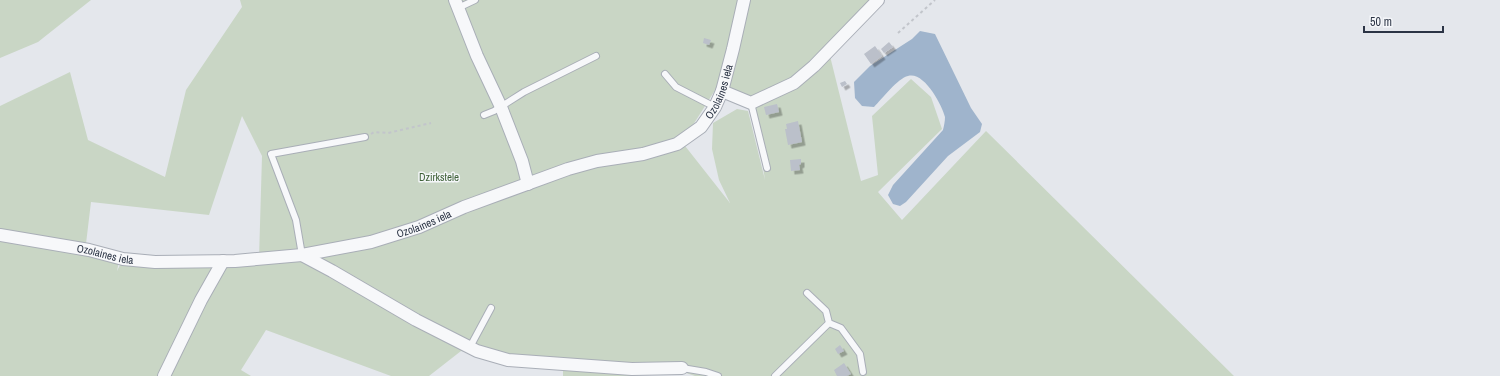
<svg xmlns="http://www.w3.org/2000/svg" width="1500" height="376" font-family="'Archivo Narrow',sans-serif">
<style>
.green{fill:#c9d6c5;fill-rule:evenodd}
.water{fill:#9fb4cc}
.building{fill:#bbc0ca;filter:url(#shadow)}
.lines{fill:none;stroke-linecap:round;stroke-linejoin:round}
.lane-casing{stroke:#a9aeb7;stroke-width:8}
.street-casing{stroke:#a9aeb7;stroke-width:14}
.path{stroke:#c2c5cb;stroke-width:2;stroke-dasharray:3 3;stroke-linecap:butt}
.lane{stroke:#f7f8fa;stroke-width:6}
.street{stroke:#f7f8fa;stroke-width:12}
.labels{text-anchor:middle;stroke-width:3;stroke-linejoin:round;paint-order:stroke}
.street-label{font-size:11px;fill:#2b3445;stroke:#f4f6f9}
.park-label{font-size:11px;fill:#3f6138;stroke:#f4f6f9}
</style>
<defs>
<filter id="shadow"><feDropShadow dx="3.5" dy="3.5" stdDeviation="0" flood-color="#0004"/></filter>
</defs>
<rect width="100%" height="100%" fill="#e4e7ec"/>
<path class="green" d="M0,0H91L38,42L0,58Z
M240,0H875L830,56L861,181L878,175L872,116L911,79L931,97L942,129L878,192L902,220L986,131L1234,376H695L683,372L632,373L631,376H563V370L461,351L429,376H391L266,330L241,370L251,376H0V106L70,72L88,140L165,177L186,90L242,7ZM717,87L753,102L765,180L748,111L737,109L713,123L712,149L719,180L730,203L678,137L693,125ZM242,116L262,156L259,259H123L117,271L119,261L85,252L91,202L209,215Z"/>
<path class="water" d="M920,31L935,34L971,108L982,124L980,132L948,156L906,202L900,206L893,204L888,195L893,185L943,130C944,126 945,121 945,117C942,105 924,71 908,76C898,78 882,99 874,107L862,106L855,98L854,82L870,66L912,39Z"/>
<path class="building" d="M704,38L711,40L709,45L703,43Z
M889,42L893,47L884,53L881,49Z
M875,46L882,56L871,64L864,54Z
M845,81L847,84L842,87L840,83Z
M777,104L779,112L766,115L764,107Z
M798,121L802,142L788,145L785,129H787L786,124Z
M801,159V164L799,165L800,170L791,171L790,160Z
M840,345L844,351L838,354L835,349Z
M844,363L851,374L847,376H837L834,370Z"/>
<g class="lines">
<defs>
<path id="lane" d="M458,8L475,0
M665,74L676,87L715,107
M751,103L767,168
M484,115L494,111L524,92L596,56
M302,255L296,220L271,154L365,137
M829,323L841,328L860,354L863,372
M470,347L491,308
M682,368L706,372L718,376
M775,376L829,323L826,311L807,293"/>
<g id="street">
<path d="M455,0L477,56L501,107L522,161L528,184"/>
<path d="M722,91L751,103L794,83L814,66L878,0"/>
<path id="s1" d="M0,235L89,250L123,259L155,262L235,261L302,255L371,242L419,227L464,207L568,169L597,161L643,154L677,144L701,127L715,107L722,91L733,49L744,0"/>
<path d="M302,255L332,271L416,320L477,351L508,360L632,369L682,368"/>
<path d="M164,376L201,300L223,261"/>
</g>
</defs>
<use href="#lane" class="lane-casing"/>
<use href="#street" class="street-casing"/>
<path class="path" d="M898,33L935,0
M371,134L374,132L388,133L431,123"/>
<use href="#lane" class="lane"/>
<use href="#street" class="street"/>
</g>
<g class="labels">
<g class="street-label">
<text dy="4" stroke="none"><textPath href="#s1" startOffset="767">Ozolaines iela</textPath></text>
<text dy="4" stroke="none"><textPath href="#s1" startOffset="431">Ozolaines iela</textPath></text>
<text dy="4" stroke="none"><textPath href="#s1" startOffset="107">Ozolaines iela</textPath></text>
</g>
<g class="park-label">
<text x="439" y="181">Dzirkstele</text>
</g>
</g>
<path d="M1364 26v6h79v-6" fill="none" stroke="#2b3445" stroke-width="2"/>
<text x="1370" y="26" font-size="12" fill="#2b3445" stroke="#f4f6f9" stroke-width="3" paint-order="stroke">50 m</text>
</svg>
